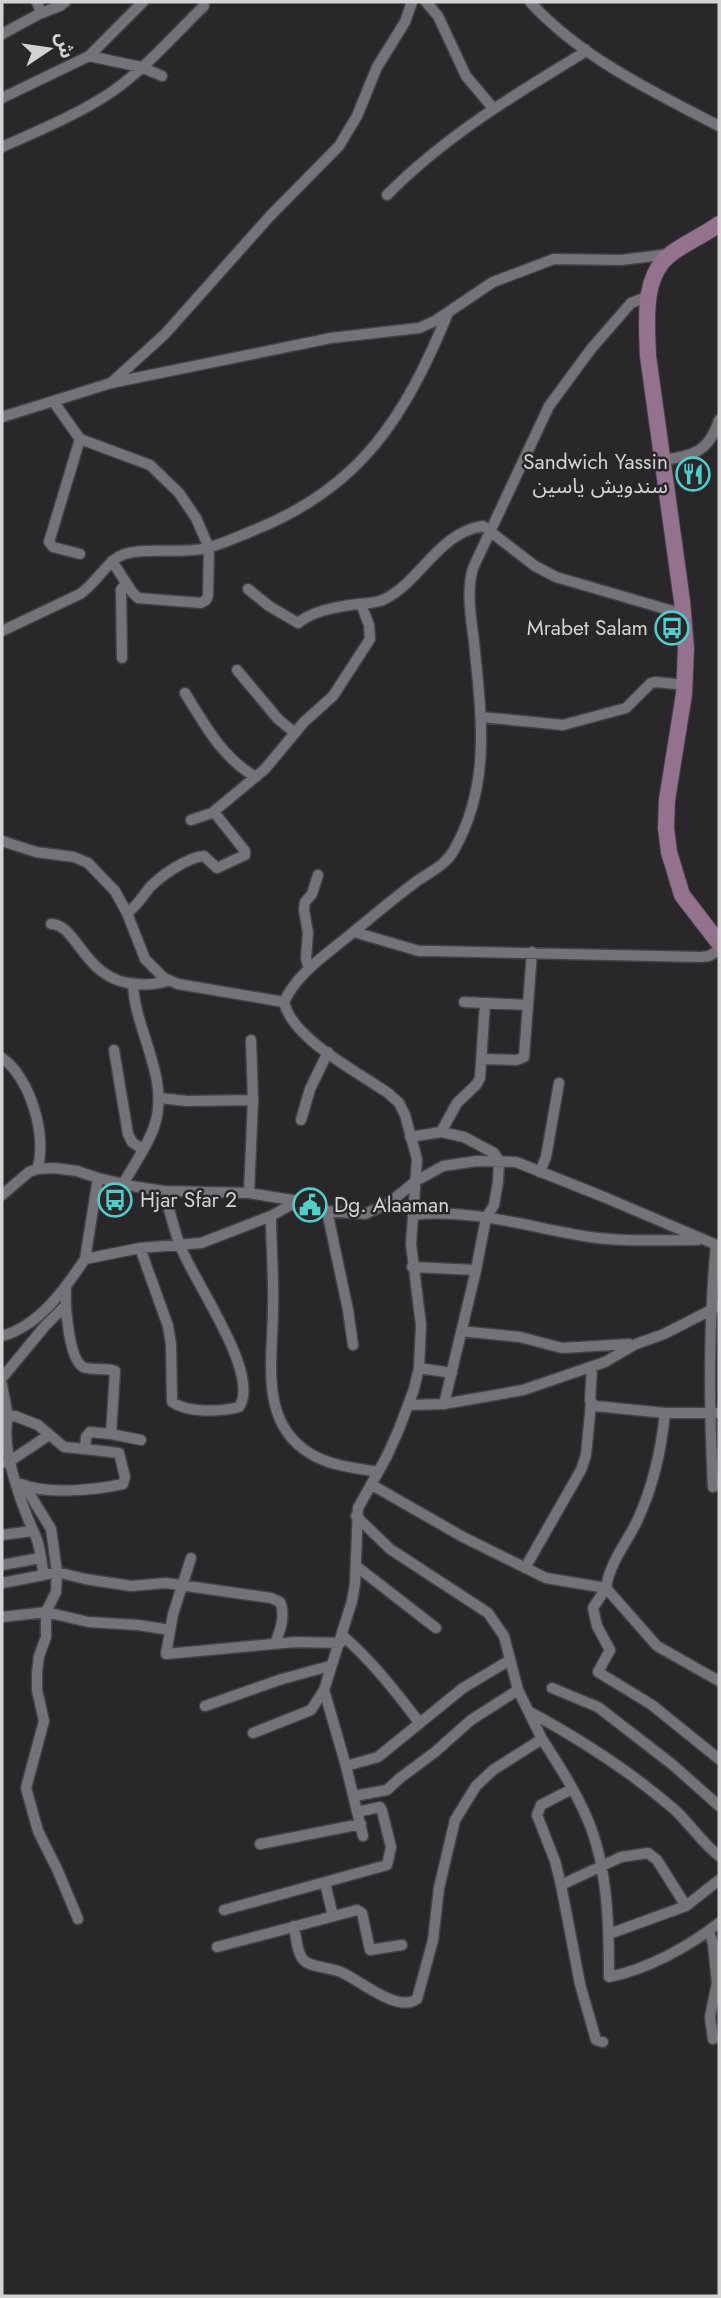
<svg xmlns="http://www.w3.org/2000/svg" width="721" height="2298" font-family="Jost,'Noto Sans Arabic',sans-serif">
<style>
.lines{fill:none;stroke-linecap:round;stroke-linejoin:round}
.street-casing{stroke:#444246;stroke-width:13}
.secondary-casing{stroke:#444246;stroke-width:18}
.street{stroke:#767378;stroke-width:10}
.secondary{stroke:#94728d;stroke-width:16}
.labels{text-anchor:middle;stroke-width:5;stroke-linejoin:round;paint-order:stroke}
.poi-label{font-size:21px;fill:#d4d2d5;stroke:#2a272b;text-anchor:end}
</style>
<rect width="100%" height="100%" fill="#2a272b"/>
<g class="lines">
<defs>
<path id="street" d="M426,2L438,16L466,76L493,108
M530,2C580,57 653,92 719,126
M39,14L60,6L65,2
M2,34L39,14L40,10L37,2
M89,56L141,67L162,76
M2,98L89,56L143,2
M2,147C36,132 83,112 113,91C147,67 175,34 204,6
M387,195C443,138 512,96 580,55L585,49
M112,382L165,334L270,216L339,146L357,116L377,67L405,22L412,2
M53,401L80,439L150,465L179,493L196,518L209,548L208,596L206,600L201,603L138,598L132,592L112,561
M2,417L111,383L331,338L419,328L435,321L493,282L554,259L621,260L670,254
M80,439L49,542L53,547L80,554
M662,460C693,456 709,452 719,420
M248,589L269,606L298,623C314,610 339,606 359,604C368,603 377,603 385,599C422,580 438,533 483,526L535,566L556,577L683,614
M2,631L80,594C95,584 106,564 118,557C138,545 183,555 207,548C222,544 237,537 252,531C361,488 405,417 448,313
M122,658L121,590L126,583
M237,670L278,719L295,733
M185,693C205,725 222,758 256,777
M481,717L563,725L626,708L651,683L656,682L685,685
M191,820L212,813L265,769L304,722L333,696L370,639L369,625L361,604
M2,841L36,852L74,857L88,863L115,891L127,913L145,959L164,978L178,984L284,1002
M127,913C138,905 142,897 150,887C162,875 188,857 204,856L217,868L245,855V851L214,812
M51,924C78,924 84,982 137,984C147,985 159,984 169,980
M354,932L419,951H432L701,957L709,956L719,950
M309,969L306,958L308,933L304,910L305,902L312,894L318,875
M464,1002L528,1005
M114,1050L128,1134L132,1142L142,1149
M2,1058C30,1077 48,1137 37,1169
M482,1059L517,1060L524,1057L532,952
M160,1098L187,1101L253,1100
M301,1120L310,1089L328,1052
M441,1132L457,1103L476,1085L480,1078L485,1003
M410,1137L441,1132L464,1137L494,1153L499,1161L498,1182L494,1205L486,1218L476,1270L444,1404
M540,1172L546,1157L559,1083
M98,1178L85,1259L140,1248L201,1243L271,1216L298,1201
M123,1184C133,1166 147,1147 154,1127C171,1079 135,1032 133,984
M249,1193L253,1100L251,1040
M2,1195L29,1172L37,1169L54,1168L77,1171L98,1178L137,1187L164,1191L249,1193L298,1201L327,1211L365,1214L389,1203L416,1181L443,1166L477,1161L516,1162L604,1197L719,1246
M327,1211L348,1310L353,1345
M413,1215C473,1208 532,1228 590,1237C626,1242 662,1240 698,1240
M271,1216C271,1247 274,1277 273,1308C273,1359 258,1423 311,1454C330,1466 357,1468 378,1472
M140,1248L168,1326L171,1344L172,1402C188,1413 220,1412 239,1407C262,1374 191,1278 179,1243C173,1226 169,1208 164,1191
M412,1267L476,1270
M66,1288C65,1303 68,1358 83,1367C92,1371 106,1367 115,1371L111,1434L141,1440
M461,1331L520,1337L562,1348L629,1344
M2,1336C39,1326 65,1289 85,1259
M592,1367L590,1401L595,1406L665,1413H719
M419,1368L452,1373
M2,1378L45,1326L65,1306
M2,1385L8,1417L15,1416L38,1425L64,1447L85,1449
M408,1405L444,1404L523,1390L605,1362L636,1344L664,1334L719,1306
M665,1413C661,1451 654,1484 638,1519C627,1543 610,1561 606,1588L657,1646L719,1681
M2,1418L8,1417C0,1448 22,1507 36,1537C41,1549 41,1563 44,1575L57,1572L56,1592L46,1612V1637L39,1656L37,1672V1690L44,1721L26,1788L38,1831L57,1869L78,1919
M7,1463L49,1435
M21,1484C48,1495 95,1490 123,1484L125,1477L119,1453L85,1449L86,1437L90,1432L111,1434
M24,1485L51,1529L57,1572L85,1579L131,1586L166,1583L271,1598L280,1602C286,1615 280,1631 275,1644
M372,1485L463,1537L546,1578L606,1588
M713,1487C709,1407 708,1326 716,1245
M2,1535L32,1531
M191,1558L173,1614L166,1654L295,1642L340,1643
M2,1565L40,1558
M356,1566L436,1628
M525,1568L581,1470L586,1455L591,1404
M2,1583L44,1575
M606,1588L593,1608L597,1626L610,1650L598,1672L652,1705L719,1759
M2,1617L46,1612L88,1622L138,1625L170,1630
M343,1636C372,1661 395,1691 419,1722
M552,1688L598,1707L673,1765L719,1806
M324,1690L346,1766L363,1836
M205,1706L282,1679L330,1666
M528,1711C580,1739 630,1771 675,1810C691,1825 702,1843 719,1856
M253,1733L311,1710L324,1690L352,1601L355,1584L358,1508L387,1456L399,1429L414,1389L419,1368L421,1325L411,1244L417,1159L405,1115L399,1103L388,1093C358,1072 292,1039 284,1002C297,973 327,954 351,934C373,916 394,898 417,881C431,871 445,866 454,850C492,783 481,714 474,642C471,617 466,592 473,568L549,406L591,349L631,303L649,296
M542,1739C560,1767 579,1796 591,1828C608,1874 609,1929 609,1977C648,1969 688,1947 719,1923
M346,1766L378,1757L463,1688L510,1660
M572,1789L541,1805L537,1815L555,1861L561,1885L580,1984L596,2040L603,2042
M354,1796L387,1790L400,1778L435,1752L471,1720L518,1690L504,1636L488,1613L390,1549L356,1516
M260,1844L361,1824
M325,1883L333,1916
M561,1885L621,1857L648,1853L657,1860L686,1906
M224,1910L387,1865L391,1847L382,1811L380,1807L357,1812
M294,1926C296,1936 297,1957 306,1962C315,1968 333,1968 343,1973C362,1982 398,2013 417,1999L433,1940L439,1888L455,1820L476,1786L493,1770L542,1739L518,1690
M709,1931L713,1944L717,1983L710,2017L713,2039
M609,1934L686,1906L719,1880
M217,1947L357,1910L362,1913L370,1950L402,1945"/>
<path id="secondary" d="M719,224C704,235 687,242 672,253C641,275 647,323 648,356L682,601L686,649L684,694L667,800L666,828L669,852L682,895L719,943"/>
</defs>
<use href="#street" class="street-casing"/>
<use href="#secondary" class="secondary-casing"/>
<use href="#street" class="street"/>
<use href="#secondary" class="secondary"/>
</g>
<defs>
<symbol id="restaurant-ring" viewBox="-11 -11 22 22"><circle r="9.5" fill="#2a272b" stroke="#53cdca" stroke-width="1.5"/><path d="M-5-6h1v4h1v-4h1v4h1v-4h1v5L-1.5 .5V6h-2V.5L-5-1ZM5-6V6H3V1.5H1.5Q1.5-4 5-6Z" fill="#53cdca"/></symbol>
<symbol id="bus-ring" viewBox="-11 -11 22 22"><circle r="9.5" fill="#2a272b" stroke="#53cdca" stroke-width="1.5"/><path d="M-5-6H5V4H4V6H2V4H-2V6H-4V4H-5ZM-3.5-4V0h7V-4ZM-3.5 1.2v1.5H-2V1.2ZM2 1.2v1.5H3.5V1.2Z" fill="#53cdca"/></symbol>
<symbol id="civic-ring" viewBox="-11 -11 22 22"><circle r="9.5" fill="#2a272b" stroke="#53cdca" stroke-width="1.5"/><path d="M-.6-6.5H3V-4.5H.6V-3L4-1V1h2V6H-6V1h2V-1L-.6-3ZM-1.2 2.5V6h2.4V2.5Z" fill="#53cdca"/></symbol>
</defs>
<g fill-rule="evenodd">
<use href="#restaurant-ring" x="674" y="455" width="38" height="38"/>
<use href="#bus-ring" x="653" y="609" width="38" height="38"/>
<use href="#bus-ring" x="96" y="1181" width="38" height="38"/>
<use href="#civic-ring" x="291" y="1186" width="38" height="38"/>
</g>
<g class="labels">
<g class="poi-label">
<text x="668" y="469">Sandwich Yassin<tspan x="668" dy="24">سندويش ياسين</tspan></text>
<text x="648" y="635">Mrabet Salam</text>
<text x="140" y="1207" text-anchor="start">Hjar Sfar 2</text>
<text x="334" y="1212" text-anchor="start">Dg. Alaaman</text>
</g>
</g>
<rect width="721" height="2298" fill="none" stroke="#d4d2d5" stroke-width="7"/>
<g transform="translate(49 49) rotate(77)" stroke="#2a272b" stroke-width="5" paint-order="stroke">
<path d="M0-5L12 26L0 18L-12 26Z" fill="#d4d2d5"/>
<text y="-10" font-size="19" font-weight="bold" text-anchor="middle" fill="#d4d2d5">ش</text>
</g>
</svg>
